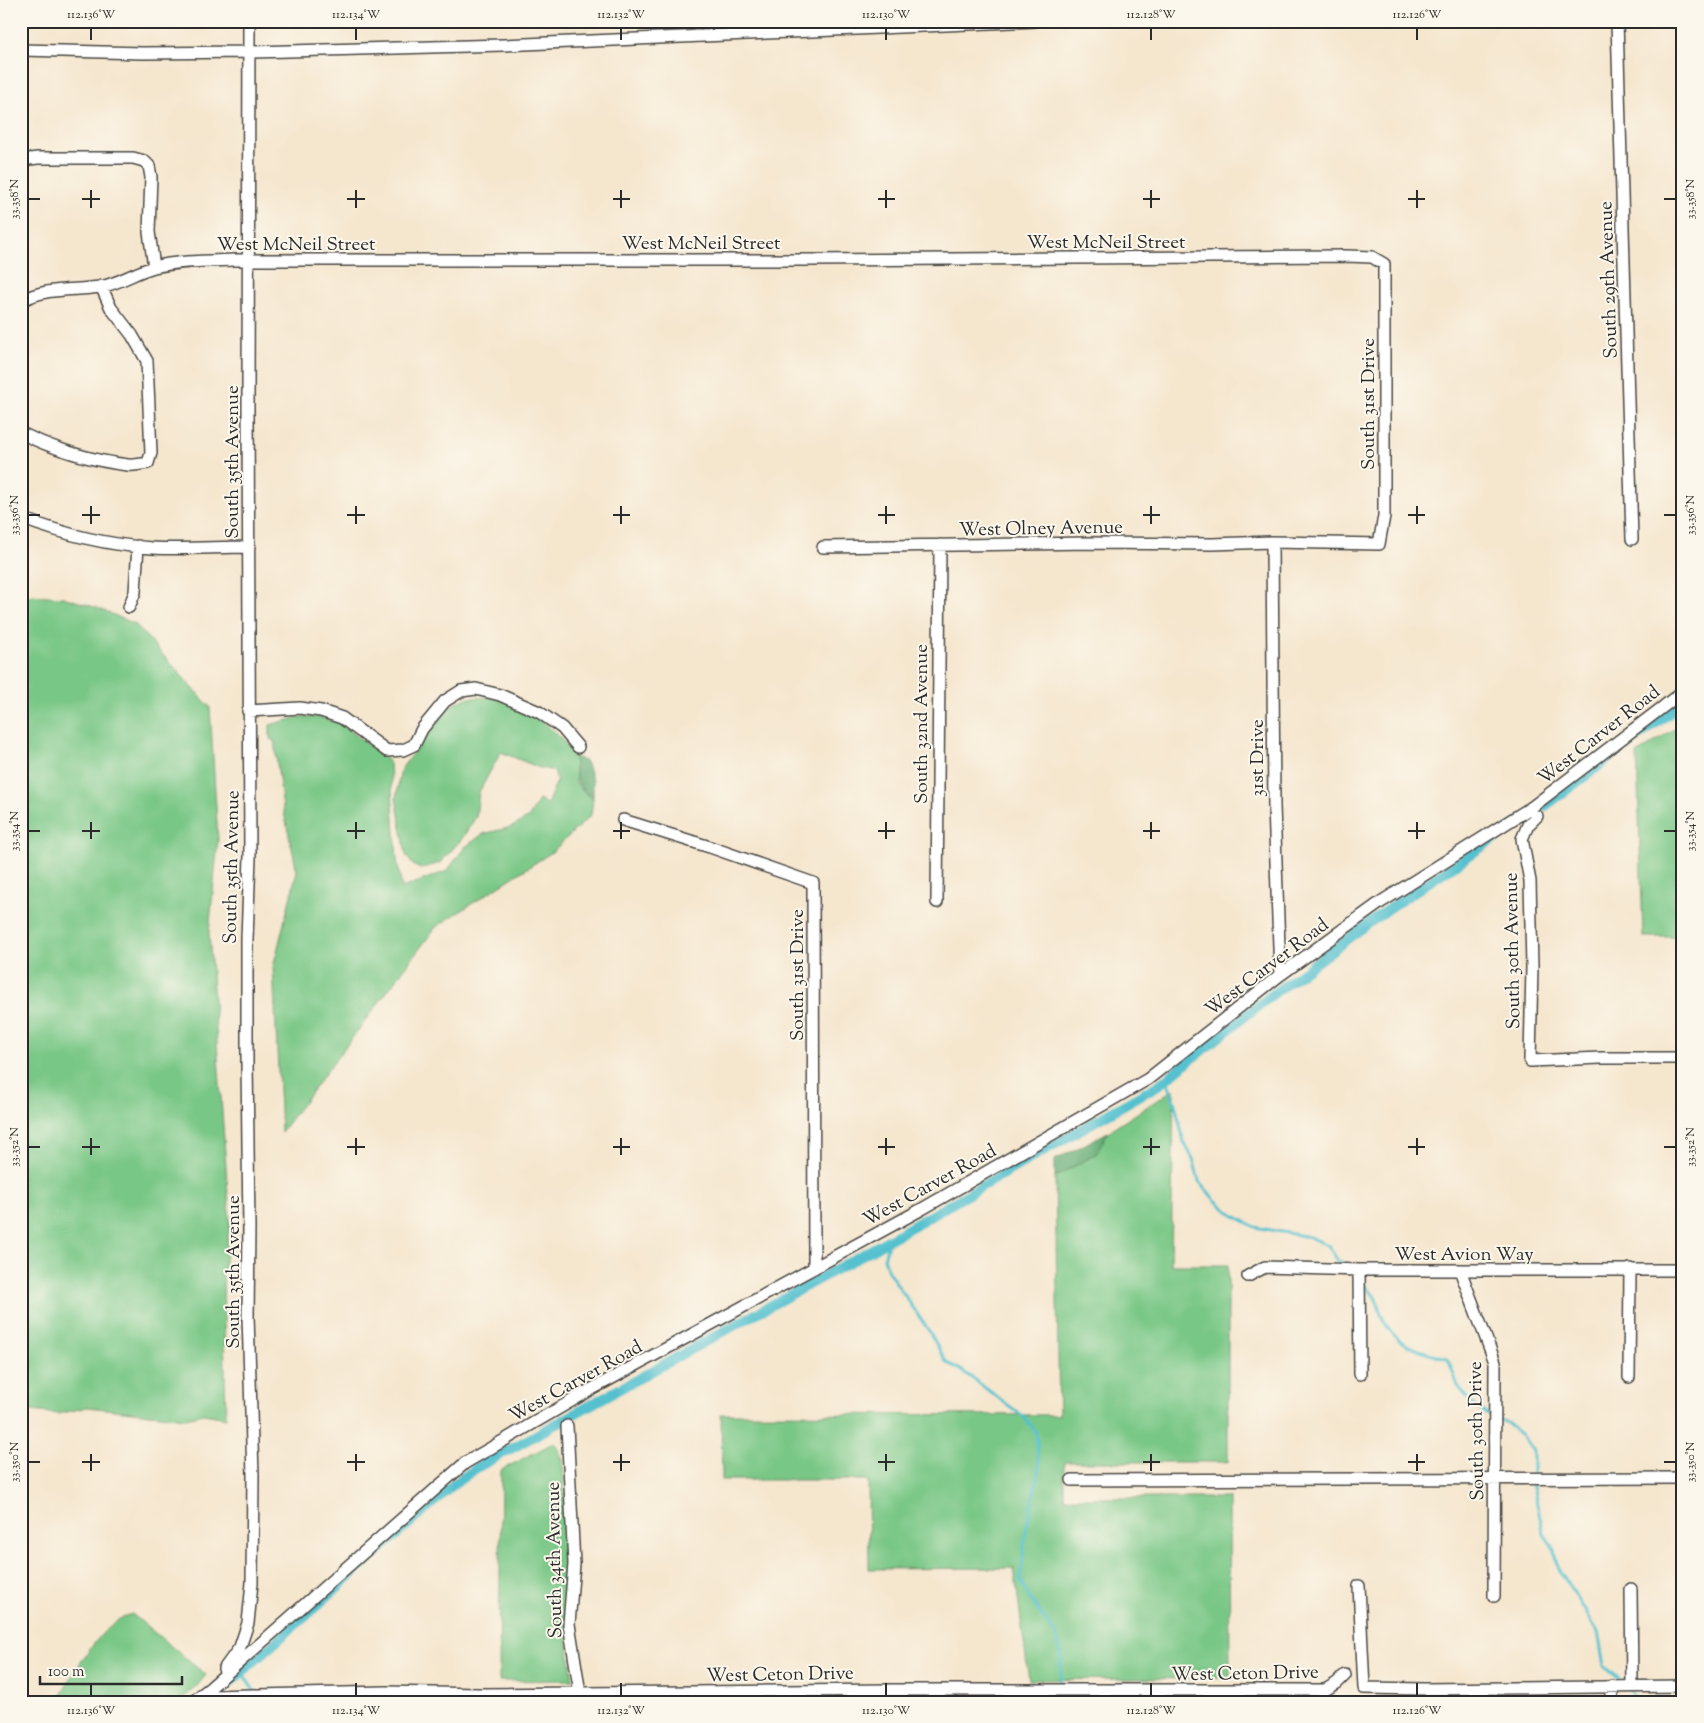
<svg xmlns="http://www.w3.org/2000/svg" width="1704" height="1723" font-family="'Sorts Mill Goudy',serif">
<style>
.green{fill:#79c786;stroke:#527958}
.forest{fill:#62ac73;stroke:#466c4f}
.lines{fill:none;stroke-linecap:round;stroke-linejoin:round}
.stream{stroke:#55c1cf;stroke-width:3}
.canal{stroke:#55c1cf;stroke-width:10}
.minor-casing{stroke:#494743;stroke-width:14}
.minor{stroke:#fff;stroke-width:11}
.ticks{fill:none;stroke:#2b2b2b;stroke-width:2}
.labels{text-anchor:middle;stroke-width:4;stroke-linejoin:round;paint-order:stroke}
.street-label{font-size:19px;fill:#2b2b2b;stroke:#fbf7ec}
.neatline{fill:none;stroke:#2b2b2b;stroke-width:2}
.ticks-label{font-size:12px;text-anchor:middle;fill:#2b2b2b}
</style>
<rect width="100%" height="100%" fill="#fbf7ec"/>
<filter id="ink" filterUnits="userSpaceOnUse"><feTurbulence type="fractalNoise" baseFrequency=".02" numOctaves="2"/><feDisplacementMap in="SourceGraphic" scale="10" xChannelSelector="R" yChannelSelector="G"/><feConvolveMatrix kernelMatrix="1 2 1 2 8 2 1 2 1" color-interpolation-filters="sRGB"/></filter>
<filter id="wash" filterUnits="userSpaceOnUse"><feTurbulence type="fractalNoise" baseFrequency=".0096" numOctaves="4" result="noise"/><feDisplacementMap in="SourceGraphic" scale="20" xChannelSelector="R" yChannelSelector="G"/><feGaussianBlur stdDeviation="1.12" result="paint"/><feColorMatrix in="noise" values="0 0 0 0 0 0 0 0 0 0 0 0 0 0 0 0 0 1.4 0 .05"/><feComposite in="paint" operator="in"/></filter>
<g filter="url(#wash)">
<rect width="100%" height="100%" fill="#f5e6ce"/>
<path class="green" d="M32,595L63,597L95,607L135,624L210,707L218,840L209,933L230,1222L223,1276L226,1418L204,1414L186,1418L87,1407L59,1414L21,1410V599Z
M490,697L505,701L540,719L559,736L574,756L576,782L580,788L593,799L591,815L552,852L436,927L281,1132L273,967L297,871L283,808L274,741L270,739V725L299,717H319L339,722L385,758L390,764L397,860L402,888L447,871L465,847L483,834L512,827L529,817L539,800L547,804L557,781L554,771L537,767L501,752L479,792L476,817L461,840L440,863L420,869L413,865L406,855L396,798L401,769L448,707L466,698Z
M1683,723V937H1643L1637,754Z
M1174,1089L1171,1265H1228V1462H1064V1498H1229L1230,1678L1029,1680L1014,1568L869,1569L868,1480H722L721,1414L1059,1415L1055,1177L1096,1154L1108,1132Z
M555,1442L563,1460L567,1574L566,1627L573,1680L499,1681L501,1470Z
M132,1614L206,1675L197,1686L178,1702H57C73,1676 101,1620 132,1614Z
M1473,1697V1702L220,1701Z"/>
<path class="forest" d="M574,756L586,762L593,781V799C574,783 576,779 574,756Z
M1108,1132L1096,1154L1055,1177V1160Z"/>
<g class="lines">
<path class="stream" d="M1167,1079L1176,1108L1184,1142L1193,1159L1199,1181L1215,1200L1233,1215L1255,1227L1309,1237L1328,1245L1338,1261L1346,1265
M886,1241L887,1248L884,1258L888,1271L929,1331L947,1363L961,1370L1024,1417L1036,1432L1039,1467L1026,1531L1020,1579L1030,1599L1055,1633L1061,1653V1678L1059,1686
M1363,1281C1366,1288 1371,1291 1375,1297C1379,1305 1380,1315 1385,1323C1402,1351 1419,1348 1448,1359L1458,1386L1475,1407L1493,1416
M1499,1419L1507,1423L1521,1435L1533,1451V1487L1544,1534L1555,1550L1559,1571L1576,1596L1598,1632L1604,1666L1624,1683
M242,1672L255,1692
M1630,1690L1638,1702
M1056,1702L1058,1693"/>
<path class="canal" d="M1544,807L1683,703
M224,1688L454,1484L478,1467L862,1255L1160,1084L1277,991L1391,907L1521,821"/>
</g>
</g>
<g filter="url(#ink)">
<g class="lines">
<defs>
<path id="minor" d="M1617,21L1632,539
M21,50L143,53L253,52L503,45L1035,21
M21,160L38,158H133L144,161L149,166L151,177L149,232L154,267
M21,301C45,287 73,291 100,287C118,284 135,272 154,267C178,261 208,261 234,260H813L1347,256L1372,257L1384,264V516L1379,544L1272,542L1212,544L1089,543L823,547
M21,433C53,449 93,461 128,465C135,466 141,464 148,463L151,453L147,361L132,335L111,308L101,286
M21,518C63,534 107,545 152,548C184,550 217,547 249,547
M1272,542L1274,806L1280,975
M129,607L135,592L138,546
M248,711L300,708L321,711L342,718L387,751L403,750L414,745L422,729L445,701L461,691L476,689L500,695L539,712L562,728L578,747
M1537,816L1528,825L1522,839L1530,881L1532,967L1530,1061L1601,1058H1683
M623,820L710,847L813,883L814,1268
M937,902L940,545
M1359,1270L1360,1374
M1460,1270L1495,1362L1494,1596
M1248,1276L1265,1267L1359,1270H1683
M1629,1377L1630,1269
M567,1426L574,1564L569,1624L580,1693
M1072,1480L1683,1478
M1359,1586L1364,1688L1425,1689L1683,1686
M1631,1589L1632,1685
M224,1669L240,1647L248,1623L252,1583L253,1475L248,1316L249,1228L247,1062V939L250,857L248,408L249,21
M1612,1686V1702
M211,1696L386,1692L479,1694L894,1690H1325L1337,1683L1345,1675
M192,1702L210,1688L465,1463L592,1389L922,1209L1148,1079L1280,975L1381,902L1532,807L1663,707L1683,691"/>
</defs>
<use href="#minor" class="minor-casing"/>
<use href="#minor" class="minor"/>
</g>
</g>
<path class="ticks" d="M91,28V40M356,28V40M621,28V40M886,28V40M1151,28V40M1417,28V40M91,190V208M356,190V208M621,190V208M886,190V208M1151,190V208M1417,190V208M28,199H40M82,199H100M347,199H365M613,199H630M878,199H895M1143,199H1160M1408,199H1425M1664,199H1676M91,506V524M356,506V524M621,506V524M886,506V524M1151,506V524M1417,506V524M28,515H40M82,515H100M347,515H365M613,515H630M878,515H895M1143,515H1160M1408,515H1425M1664,515H1676M91,822V839M356,822V839M621,822V839M886,822V839M1151,822V839M1417,822V839M28,831H40M82,831H100M347,831H365M613,831H630M878,831H895M1143,831H1160M1408,831H1425M1664,831H1676M91,1138V1155M356,1138V1155M621,1138V1155M886,1138V1155M1151,1138V1155M1417,1138V1155M28,1147H40M82,1147H100M347,1147H365M613,1147H630M878,1147H895M1143,1147H1160M1408,1147H1425M1664,1147H1676M91,1454V1471M356,1454V1471M621,1454V1471M886,1454V1471M1151,1454V1471M1417,1454V1471M28,1462H40M82,1462H100M347,1462H365M613,1462H630M878,1462H895M1143,1462H1160M1408,1462H1425M1664,1462H1676M91,1683V1696M356,1683V1696M621,1683V1696M886,1683V1696M1151,1683V1696M1417,1683V1696"/>
<g class="labels">
<g class="street-label">
<text x="1106" y="248">West McNeil Street</text>
<text x="701" y="249">West McNeil Street</text>
<text x="296" y="250">West McNeil Street</text>
<text transform="translate(1607 280) rotate(-92)" y="7">South 29th Avenue</text>
<text transform="translate(1367 404) rotate(-90)" y="7">South 31st Drive</text>
<text transform="translate(231 462) rotate(-90)" y="7">South 35th Avenue</text>
<text transform="translate(1041 527) rotate(-1)" y="7">West Olney Avenue</text>
<text transform="translate(920 724) rotate(-90)" y="7">South 32nd Avenue</text>
<text transform="translate(1598 734) rotate(-38)" y="7">West Carver Road</text>
<text transform="translate(1256 758) rotate(-90)" y="7">31st Drive</text>
<text transform="translate(230 867) rotate(-89)" y="7">South 35th Avenue</text>
<text transform="translate(1511 951) rotate(-91)" y="7">South 30th Avenue</text>
<text transform="translate(1266 966) rotate(-37)" y="7">West Carver Road</text>
<text transform="translate(796 975) rotate(-90)" y="7">South 31st Drive</text>
<text transform="translate(929 1184) rotate(-29)" y="7">West Carver Road</text>
<text x="1464" y="1260">West Avion Way</text>
<text transform="translate(232 1272) rotate(-90)" y="7">South 35th Avenue</text>
<text transform="translate(575 1380) rotate(-29)" y="7">West Carver Road</text>
<text transform="translate(1475 1431) rotate(-91)" y="7">South 30th Drive</text>
<text transform="translate(553 1560) rotate(-91)" y="7">South 34th Avenue</text>
<text transform="translate(1245 1672) rotate(-1)" y="7">West Ceton Drive</text>
<text transform="translate(780 1673) rotate(-1)" y="7">West Ceton Drive</text>
</g>
</g>
<rect width="1704" height="1723" fill="none" stroke="#fbf7ec" stroke-width="55"/>
<path d="M40 1676v8h142v-8" fill="none" stroke="#2b2b2b" stroke-width="2.5"/>
<text x="48" y="1676" font-size="15" fill="#2b2b2b" stroke="#fbf7ec" stroke-width="4" paint-order="stroke">100 m</text>
<rect x="28" y="28" width="1648" height="1668" class="neatline"/>
<g class="ticks-label">
<text x="91" y="18">112.136°W</text>
<text x="356" y="18">112.134°W</text>
<text x="621" y="18">112.132°W</text>
<text x="886" y="18">112.130°W</text>
<text x="1151" y="18">112.128°W</text>
<text x="1417" y="18">112.126°W</text>
<text transform="translate(14 199) rotate(-90)" y="4">33.358°N</text>
<text transform="translate(1690 199) rotate(-90)" y="4">33.358°N</text>
<text transform="translate(14 515) rotate(-90)" y="4">33.356°N</text>
<text transform="translate(1690 515) rotate(-90)" y="4">33.356°N</text>
<text transform="translate(14 831) rotate(-90)" y="4">33.354°N</text>
<text transform="translate(1690 831) rotate(-90)" y="4">33.354°N</text>
<text transform="translate(14 1147) rotate(-90)" y="4">33.352°N</text>
<text transform="translate(1690 1147) rotate(-90)" y="4">33.352°N</text>
<text transform="translate(14 1462) rotate(-90)" y="4">33.350°N</text>
<text transform="translate(1690 1462) rotate(-90)" y="4">33.350°N</text>
<text x="91" y="1714">112.136°W</text>
<text x="356" y="1714">112.134°W</text>
<text x="621" y="1714">112.132°W</text>
<text x="886" y="1714">112.130°W</text>
<text x="1151" y="1714">112.128°W</text>
<text x="1417" y="1714">112.126°W</text>
</g>
</svg>
